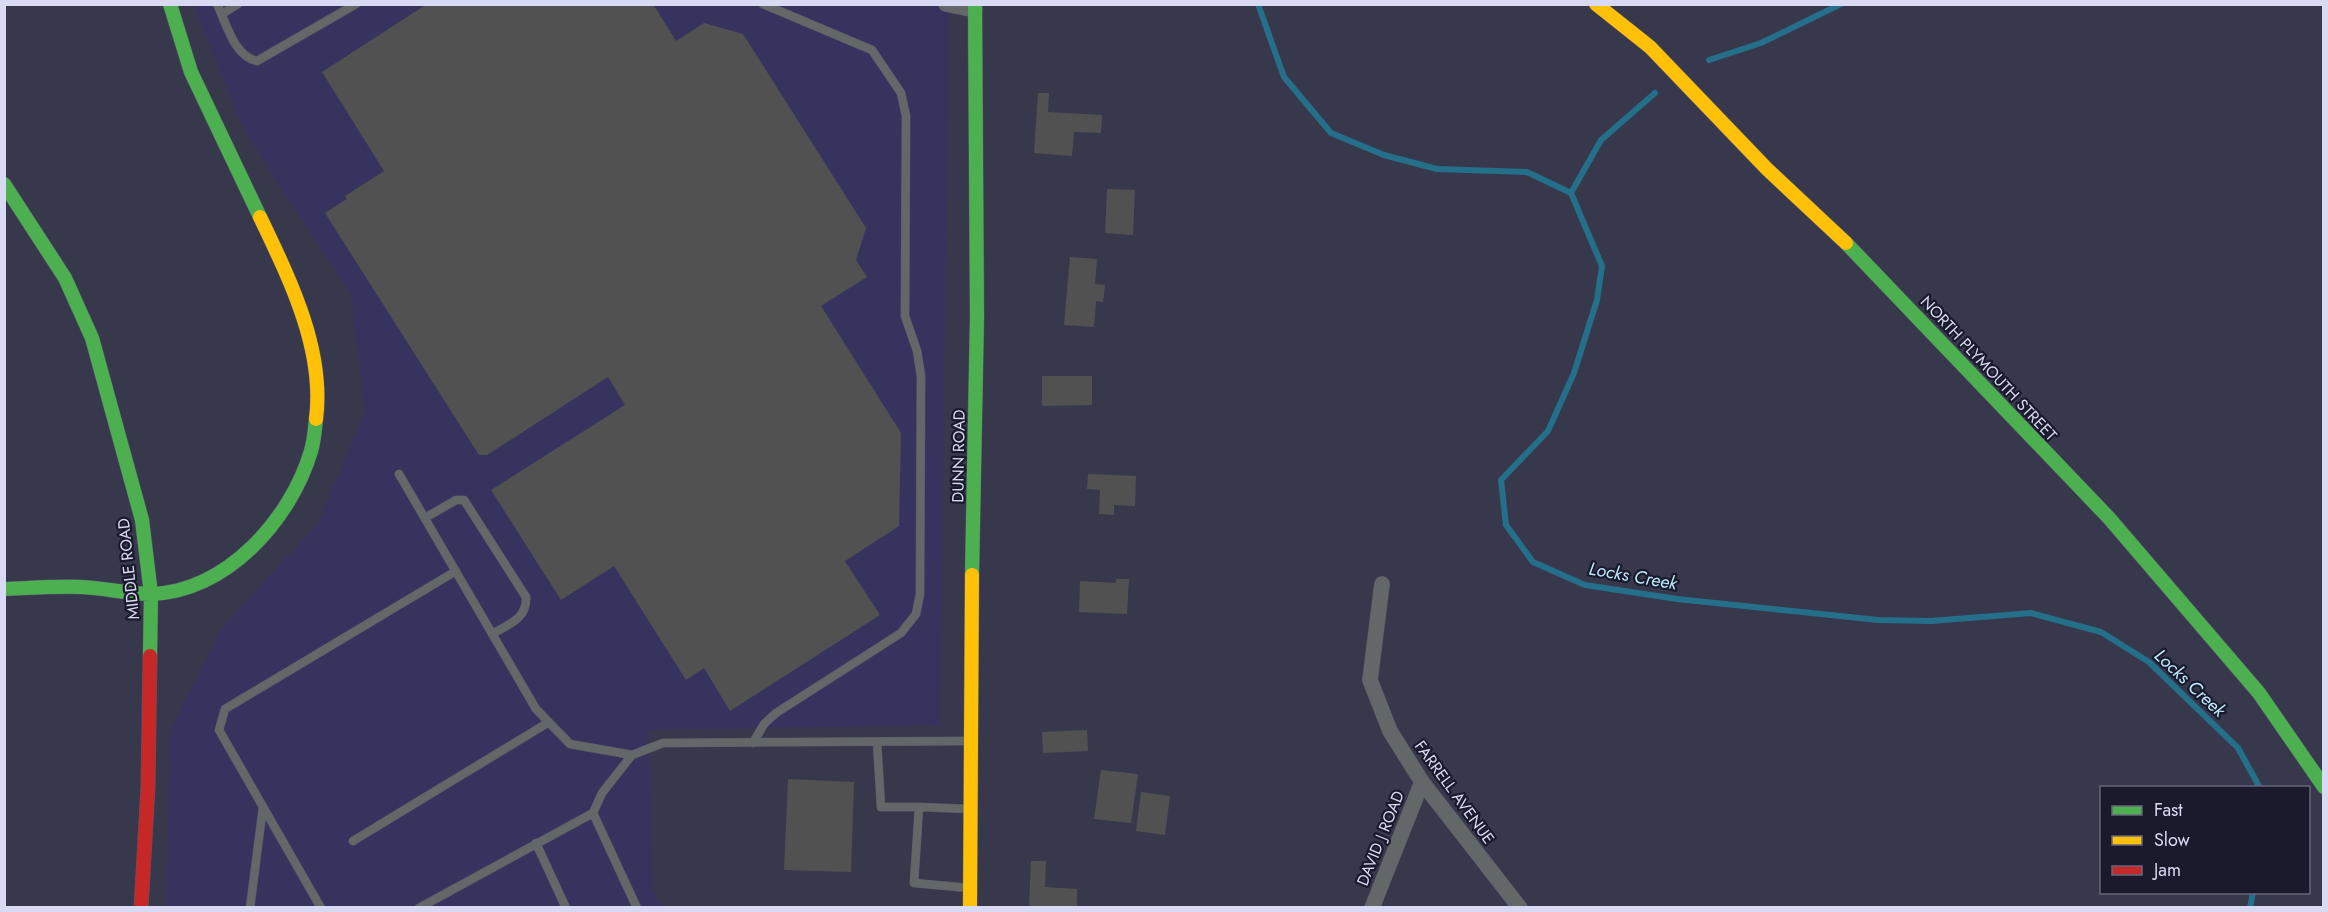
<svg xmlns="http://www.w3.org/2000/svg" width="2328" height="912" font-family="Jost,sans-serif">
<style>
.built{fill:#36345f}
.lines{fill:none;stroke-linecap:round;stroke-linejoin:round}
.stream{stroke:#24708a;stroke-width:6}
.building{fill:#525152}
.lane-casing{stroke:#565769;stroke-width:9}
.street-casing{stroke:#565769;stroke-width:16}
.fast-casing{stroke:#565769;stroke-width:15}
.slow-casing{stroke:#565769;stroke-width:15}
.jam-casing{stroke:#565769;stroke-width:15}
.lane{stroke:#626868;stroke-width:8}
.street{stroke:#626868;stroke-width:15}
.fast{stroke:#4caf50;stroke-width:14}
.slow{stroke:#ffc107;stroke-width:14}
.jam{stroke:#c62828;stroke-width:14}
.labels{text-anchor:middle;stroke-width:4.5;stroke-linejoin:round;paint-order:stroke}
.street-label{font-size:16px;fill:#d8d9f2;stroke:#1a1a2c}
.water-label{font-size:18px;font-style:italic;fill:#bbebfe;stroke:#1a1a2c}
</style>
<rect width="100%" height="100%" fill="#38384d"/>
<path class="built" d="M194,5H949L940,725L648,730L653,891L661,907L166,908L170,730L222,628L318,523L365,412L351,295L243,128Z"/>
<g class="lines">
<path class="stream" d="M1258,4L1284,77L1331,133L1384,155L1437,169L1527,172L1571,193L1602,266L1597,300L1574,373L1548,431L1501,480L1506,525L1533,562L1585,585L1677,599L1878,620L1931,621L2031,613L2101,632L2149,662L2238,748L2260,788
M1709,60L1761,43L1841,4
M1571,193L1601,140L1655,93
M2250,908L2253,892"/>
</g>
<path class="building" d="M427,4H653L676,41L704,23L743,34L866,228L856,260L867,277L821,306L901,433L899,526L845,561L880,615L730,711L704,668L686,680L614,566L561,600L491,490L625,405L608,377L487,455H479L325,213L347,199L345,196L384,171L322,72Z
M1038,93H1049L1048,112L1102,115L1101,133L1074,132L1072,156L1034,153Z
M1107,189L1135,190L1133,235L1105,233Z
M1070,257L1097,259L1095,284L1105,285L1103,302L1096,301L1094,327L1064,325Z
M1042,376H1092V405L1042,406Z
M1088,474L1136,476L1135,506L1114,505V515L1099,514L1100,490L1087,489Z
M1116,579H1129L1127,614L1079,612L1080,581L1116,583Z
M1087,730L1088,751L1043,753L1042,732Z
M1101,770L1138,774L1131,823L1094,819Z
M788,779L854,782L851,872L784,870Z
M1141,792L1170,796L1165,835L1136,831Z
M1031,861H1046L1045,887L1077,889V908H1029Z"/>
<g class="lines">
<defs>
<path id="lane" d="M217,4C227,25 234,56 257,61L356,4
M222,14L238,4
M399,474L536,709L570,744L632,755
M425,518L456,500H464L526,597C527,619 509,624 492,634
M877,742L881,807H919
M753,743L764,724L776,713L901,633L916,614L920,594L921,376L917,351L905,316L906,116L901,93L872,50L763,4
M969,809L919,807L914,883L969,888
M593,813L637,908
M353,841L549,722
M536,843L566,908
M250,908L263,807
M321,908L219,730L225,709L456,571
M419,908L593,813L602,793L632,755L663,743L967,741"/>
<path id="street" d="M946,4L975,10
M1382,584L1370,680L1390,731L1422,782L1520,908
M1372,908L1422,782"/>
<path id="fast" d="M170,4L191,72L260,217
M4,184L65,278L92,338L142,520L151,594L150,656
M1846,243L2109,518L2259,693L2324,787
M972,575L977,317L975,4
M4,589C30,588 56,586 82,587C105,588 128,594 150,594C226,593 291,519 311,451C314,441 315,430 316,419"/>
<path id="slow" d="M1596,4L1650,47L1767,169L1846,243
M260,217C289,278 325,349 316,419
M970,908L972,575"/>
<path id="jam" d="M141,908L148,787L150,656"/>
</defs>
<use href="#lane" class="lane-casing"/>
<use href="#street" class="street-casing"/>
<use href="#fast" class="fast-casing"/>
<use href="#slow" class="slow-casing"/>
<use href="#jam" class="jam-casing"/>
<use href="#lane" class="lane"/>
<use href="#street" class="street"/>
<use href="#fast" class="fast"/>
<use href="#slow" class="slow"/>
<use href="#jam" class="jam"/>
</g>
<g class="labels">
<g class="street-label">
<text transform="translate(1989 368) rotate(47)" y="6">NORTH PLYMOUTH STREET</text>
<text transform="translate(958 456) rotate(-89)" y="6">DUNN ROAD</text>
<text transform="translate(128 569) rotate(-96)" y="6">MIDDLE ROAD</text>
<text transform="translate(1455 792) rotate(54)" y="6">FARRELL AVENUE</text>
<text transform="translate(1380 838) rotate(-68)" y="6">DAVID J ROAD</text>
</g>
<g class="water-label">
<text transform="translate(1633 576) rotate(10)" y="6">Locks Creek</text>
<text transform="translate(2190 683) rotate(43)" y="6">Locks Creek</text>
</g>
</g>
<rect width="2328" height="912" fill="none" stroke="#d8d9f2" stroke-width="12"/>
<rect x="2100" y="786" width="210" height="108" fill="#1a1a2c" stroke="#66667b" stroke-width="1.5"/>
<rect x="2112" y="806" width="30" height="9" fill="#4caf50" stroke="#66667b" stroke-width="1.5"/>
<text x="2154" y="816" font-size="18" fill="#d8d9f2">Fast</text>
<rect x="2112" y="836" width="30" height="9" fill="#ffc107" stroke="#66667b" stroke-width="1.5"/>
<text x="2154" y="846" font-size="18" fill="#d8d9f2">Slow</text>
<rect x="2112" y="866" width="30" height="9" fill="#c62828" stroke="#66667b" stroke-width="1.5"/>
<text x="2154" y="876" font-size="18" fill="#d8d9f2">Jam</text>
</svg>
